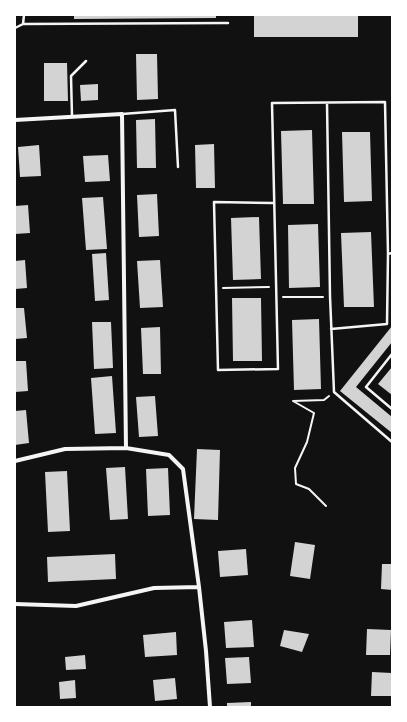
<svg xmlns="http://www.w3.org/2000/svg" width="407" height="722" font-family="'DM Sans',sans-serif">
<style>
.building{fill:#d3d3d3}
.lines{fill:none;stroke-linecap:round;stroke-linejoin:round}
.path{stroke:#f5f5f5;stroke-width:2}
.service{stroke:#f5f5f5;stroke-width:2.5}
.minor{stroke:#f5f5f5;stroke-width:4}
</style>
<rect width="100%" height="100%" fill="#111"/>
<path class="building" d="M74,15H216V18L74,19Z
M254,15H358V37H254Z
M136,54H157L158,99L137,100Z
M44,63H67L68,101H44Z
M98,84V100L81,101L80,85Z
M155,119L156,168H137L136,120Z
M312,130L314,204H283L281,131Z
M342,132H370L372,201L344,202Z
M214,144L215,188H196L195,145Z
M39,145L41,176L20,177L18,147Z
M108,155L110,181L85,182L83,156Z
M157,194L159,236L139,237L137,195Z
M103,197L107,249L86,250L82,198Z
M28,205L30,233L15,234V206Z
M259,217L261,279L233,280L231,218Z
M318,224L320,287L289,288L288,225Z
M371,232L374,307H344L341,233Z
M106,253L109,300L95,301L92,254Z
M25,260L27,288L15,289V261Z
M160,260L163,307L140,308L137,261Z
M232,298H261L262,361H233Z
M15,308H24L27,338L15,339Z
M319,319L321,389L294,390L292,320Z
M92,322H111L113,368L94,369Z
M392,326V342L356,387L392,417V433L340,391Z
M160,327L161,374H143L141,328Z
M15,361H26L28,391L15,392Z
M392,367V395L378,384Z
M112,376L116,433L95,434L91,378Z
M155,396L158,436L139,437L136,397Z
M26,410L29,443L15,445V411Z
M197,449L220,450L218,520L194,519Z
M125,467L128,519L110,520L106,468Z
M168,468L170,515L148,516L146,469Z
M67,471L70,531L48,532L45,472Z
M295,542L315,545L310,579L290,576Z
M246,549L248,575L220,577L218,551Z
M115,554L116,579L48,582L47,557Z
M382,564H392V590L381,589Z
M252,620L254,647L226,648L224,622Z
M367,629L391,630L390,655H366Z
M284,630L309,634L302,652L280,646Z
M176,632L177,655L145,657L143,635Z
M85,655L86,669L66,670L65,657Z
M249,657L251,683L227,684L225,658Z
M372,672L392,673V696H371Z
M175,678L177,699L155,701L153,680Z
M75,680L76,698L60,699L59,682Z
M251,702V707H227V703Z"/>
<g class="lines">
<path class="path" d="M223,288L269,287
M283,297H323
M326,506L309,489L296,484L295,468L307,442L314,413L293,401L324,400L329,396"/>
<path class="service" d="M23,24L24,15
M15,28L23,24L228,23
M327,103L330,296L334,392L392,442
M122,114L175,110L178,167
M72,116L71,76L86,61
M273,203L214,202L218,370L278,369L272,103L385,102L388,254
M331,329L387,324L388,254L392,253
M392,354L366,387L392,409"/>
<path class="minor" d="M15,120L122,114L126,448
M15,461L65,449L126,448L169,455L183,469L199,587L206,651L210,707
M15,604L76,606L154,588L199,587"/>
</g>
<rect width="407" height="722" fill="none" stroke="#ffffff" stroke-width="32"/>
</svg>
